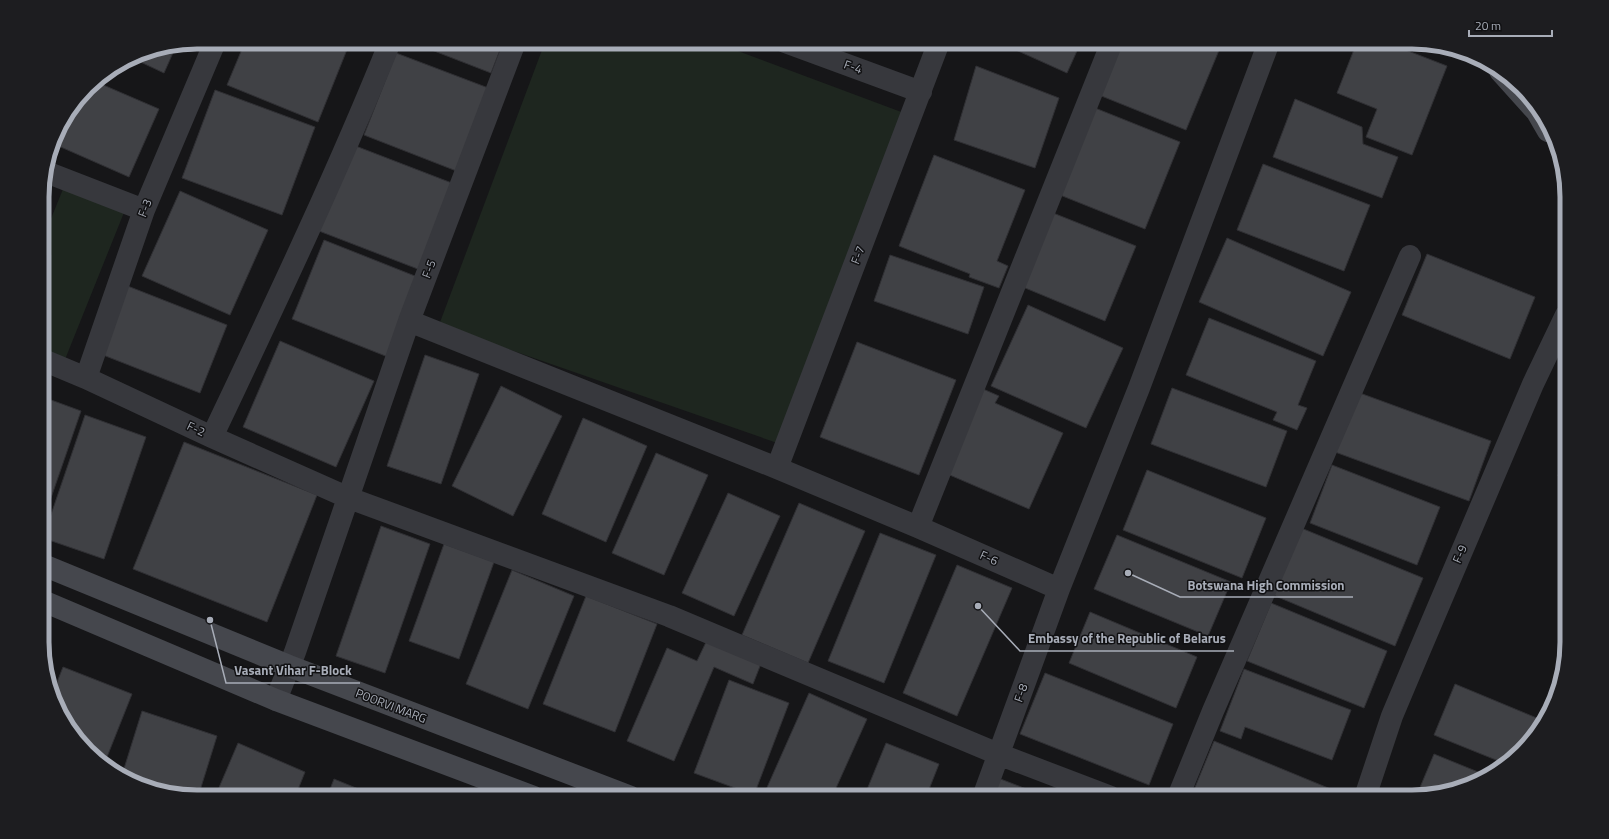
<svg xmlns="http://www.w3.org/2000/svg" width="1609" height="839" font-family="'Titillium Web',sans-serif">
<style>
.green{fill:#1e261f}
.building{fill:#404145;stroke:#303034}
.lines{fill:none;stroke-linecap:round;stroke-linejoin:round}
.street{stroke:#37383d;stroke-width:22}
.secondary{stroke:#45474d;stroke-width:22}
.labels{text-anchor:middle;stroke-width:3;stroke-linejoin:round;paint-order:stroke}
.street-label{font-size:12px;fill:#a8adb8;stroke:#111113}
.rim{fill:none;stroke:#a8adb8;stroke-width:5}
.leader{fill:none;stroke:#a8adb8;stroke-width:1.5}
.callout-dot{fill:#a8adb8;stroke:#111113;stroke-width:1.5}
.callout-label{font-size:13px;text-anchor:middle;font-weight:bold;fill:#a8adb8;stroke:#111113;stroke-width:3;stroke-linejoin:round;paint-order:stroke}
</style>
<rect width="100%" height="100%" fill="#161618"/>
<path class="green" d="M545,42H714L904,113L783,445L439,325Z
M63,189L125,210L64,362L43,355L42,241Z"/>
<path class="building" d="M245,42H350L318,122L227,85Z
M411,42H503L491,73Z
M998,42H1081L1067,73Z
M1115,42L1222,43L1186,130L1094,93Z
M1357,42H1385L1447,66L1412,155L1366,137L1377,109L1337,93Z
M176,46L164,73L132,58L138,54Z
M396,53L491,89L459,172L364,135Z
M976,66L1059,98L1035,168L954,140Z
M94,81L159,109L129,177L54,144L58,128Z
M215,90L315,127L282,215L182,178Z
M1295,99L1362,127L1363,144L1398,157L1382,198L1273,157Z
M1090,106L1180,142L1145,229L1055,193Z
M353,145L457,185L423,271L319,231Z
M934,155L1025,190L997,261L1008,266L999,288L969,277L970,274L899,246Z
M1263,164L1370,205L1344,271L1237,230Z
M43,186L51,189L42,212V187Z
M180,191L268,230L230,315L142,276Z
M1048,211L1136,246L1105,321L1018,285Z
M1227,238L1351,292L1323,356L1199,302Z
M324,240L420,278L388,357L292,319Z
M1427,254L1535,297L1510,359L1402,315Z
M890,255L984,287L968,334L874,301Z
M125,285L227,325L200,393L98,353Z
M1028,305L1123,348L1086,428L991,386Z
M1209,318L1316,361L1298,405L1307,408L1297,430L1273,420L1277,412L1186,375Z
M280,341L374,381L336,467L243,427Z
M857,342L956,380L919,475L820,437Z
M425,355L479,374L441,484L387,466Z
M501,386L562,416L513,516L452,486Z
M1172,388L1287,431L1266,487L1151,444Z
M983,389L999,396L995,403L1063,433L1029,509L945,473Z
M1357,392L1491,441L1469,501L1335,452Z
M43,397L81,411L43,521Z
M85,415L146,437L104,559L43,538Z
M583,418L647,446L606,542L542,514Z
M1566,434L1567,479L1558,476Z
M184,442L317,495L267,622L133,569Z
M656,453L708,475L664,575L612,553Z
M1332,465L1440,507L1417,565L1310,523Z
M1147,470L1266,518L1242,578L1123,530Z
M728,493L780,516L734,616L682,593Z
M799,503L865,531L808,663L742,635Z
M381,526L430,544L385,673L336,656Z
M1301,528L1423,578L1395,646L1273,595Z
M880,533L936,555L884,683L828,661Z
M1117,535L1231,582L1208,636L1094,589Z
M444,544L494,562L459,659L409,641Z
M957,565L1012,588L957,716L903,693Z
M512,570L574,596L528,709L466,684Z
M586,596L657,624L615,732L543,704Z
M1271,603L1387,651L1364,708L1247,661Z
M1090,612L1197,657L1176,708L1069,663Z
M708,638L762,661L753,684L714,667L674,761L627,741L667,648L697,661Z
M63,667L132,694L105,762L74,736L54,701L52,695Z
M1244,669L1351,710L1332,760L1245,727L1241,739L1220,731Z
M1045,673L1173,724L1149,785L1020,734Z
M729,680L789,703L754,795L694,773Z
M1455,684L1544,721L1528,744L1506,764L1434,735Z
M809,693L867,719L832,797H775L765,792Z
M142,711L217,736L198,797L128,781L122,775Z
M1214,741L1338,792L1336,797H1191Z
M238,743L305,772L295,797H215Z
M886,743L939,764L926,797H864Z
M1434,754L1488,776L1461,789L1416,797Z
M998,778L1047,797H991Z
M334,779L378,797H327Z
M1061,791L1075,797H1059Z"/>
<g class="lines">
<path class="street" d="M785,42L921,92
M46,172L144,210
M409,321L777,468L918,527L1059,589
M43,360L86,378L212,437L349,498L669,616L998,754L1111,797
M86,378L144,210L215,42
M212,437C274,306 336,176 390,42
M777,468L939,42
M918,527L1112,42
M276,700L295,652L409,321L515,42
M983,797L1059,589L1139,388L1269,42
M1178,797L1213,711L1410,256
M1365,797L1392,716L1416,659L1533,384L1566,315"/>
<path class="secondary" d="M1500,71L1537,112L1548,131
M43,565L289,666L631,797
M43,601L276,700L534,797"/>
</g>
<g class="labels">
<g class="street-label">
<text transform="translate(853 67) rotate(20)" y="4">F-4</text>
<text transform="translate(145 208) rotate(-69)" y="4">F-3</text>
<text transform="translate(858 255) rotate(-69)" y="4">F-7</text>
<text transform="translate(429 269) rotate(-69)" y="4">F-5</text>
<text transform="translate(196 429) rotate(25)" y="4">F-2</text>
<text transform="translate(1460 554) rotate(-67)" y="4">F-9</text>
<text transform="translate(989 558) rotate(24)" y="4">F-6</text>
<text transform="translate(1021 693) rotate(-70)" y="4">F-8</text>
<text transform="translate(391 706) rotate(21)" y="4">POORVI MARG</text>
</g>
</g>
<path d="M0 0H1609V839H0ZM197 49H1412A148 148 0 0 1 1560 197V642A148 148 0 0 1 1412 790H197A148 148 0 0 1 49 642V197A148 148 0 0 1 197 49Z" fill="#1d1d20" fill-rule="evenodd"/>
<path class="rim" d="M197 49H1412A148 148 0 0 1 1560 197V642A148 148 0 0 1 1412 790H197A148 148 0 0 1 49 642V197A148 148 0 0 1 197 49Z"/>
<path class="leader" d="M1128 573L1180 597H1353M978 606L1020 651H1234M210 620L226 683H360"/>
<g class="callout-dot">
<circle cx="1128" cy="573" r="4"/>
<circle cx="978" cy="606" r="4"/>
<circle cx="210" cy="620" r="4"/>
</g>
<g class="callout-label">
<text x="1266" y="590">Botswana High Commission</text>
<text x="1127" y="643">Embassy of the Republic of Belarus</text>
<text x="293" y="675">Vasant Vihar F-Block</text>
</g>
<path d="M1469 30v6h83v-6" fill="none" stroke="#a8adb8" stroke-width="2"/>
<text x="1475" y="30" font-size="12" fill="#a8adb8" stroke="#111113" stroke-width="3" paint-order="stroke">20 m</text>
</svg>
